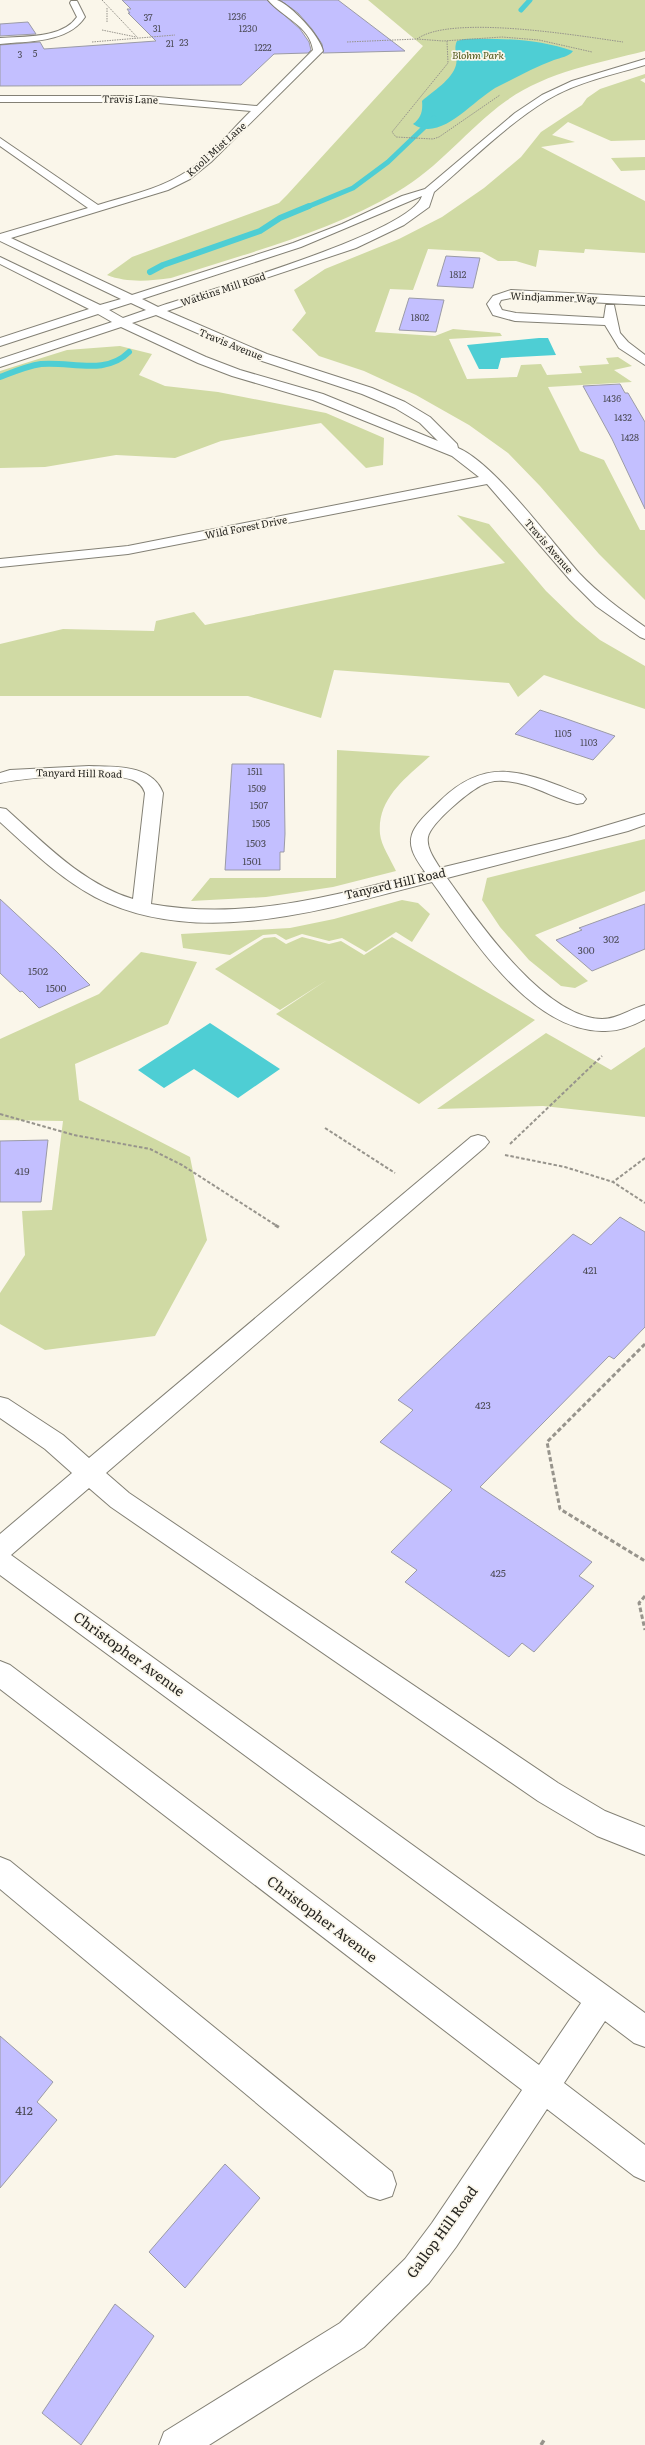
<svg xmlns="http://www.w3.org/2000/svg" width="645" height="2445" font-family="Literata,serif">
<style>
.green{fill:#d0daa4}
.water{fill:#4eced4}
.lines{fill:none;stroke-linecap:round;stroke-linejoin:round}
.stream-far1{stroke:#4eced4;stroke-width:5}
.stream{stroke:#4eced4;stroke-width:6}
.building{fill:#c3bfff;stroke:#9b9ba6}
.minor-casing{stroke:#838075;stroke-width:2}
.path-far3{stroke:#97948c;stroke-width:1;stroke-dasharray:1.5 1;stroke-linecap:butt}
.path-far2{stroke:#97948c;stroke-width:2;stroke-dasharray:3.5 2;stroke-linecap:butt}
.path-far1{stroke:#97948c;stroke-width:3;stroke-dasharray:4.5 2.5;stroke-linecap:butt}
.path{stroke:#97948c;stroke-width:3.5;stroke-dasharray:5.5 3;stroke-linecap:butt}
.minor{fill:#fff;fill-rule:evenodd}
.labels{text-anchor:middle;stroke-width:3.5;stroke-linejoin:round;paint-order:stroke}
.far-number-label{font-size:9px;fill:#4d4c58}
.far-park-label{font-size:10px;font-style:italic;fill:#4d5516;stroke:#faf6ea}
.far-street-label{font-size:10px;fill:#262521;stroke:#faf6ea}
.number-label{font-size:10px;fill:#4d4c58}
.street-label{font-size:12px;fill:#262521;stroke:#faf6ea}
.near-number-label{font-size:12px;fill:#4d4c58}
.near-street-label{font-size:14px;fill:#262521;stroke:#faf6ea}
</style>
<rect width="100%" height="100%" fill="#faf6ea"/>
<path class="green" d="M368,0H645V51C598,63 546,72 506,101C467,129 439,168 397,192C328,233 247,253 171,278C150,281 127,283 107,275L132,257L279,203L287,195L423,46Z
M645,74V78L640,80L645,83V140L611,141L568,122L552,135L575,142L541,147L645,201V253L585,249L584,253L539,250L536,267L516,261H498L482,252L428,249L413,290L390,289L375,332L435,336L453,329L500,333L502,336L449,339L467,379L517,377L521,365L541,364L547,375L582,373L579,366L609,364L606,358L618,357L632,366L614,370L632,382L548,387L580,451L604,460L640,530H645V600L599,554L540,486L508,453L469,425L416,395L364,371L319,356L292,330L306,313L294,290L325,269L399,239L442,217L484,188L521,157L541,132L582,105L587,98L600,89Z
M645,157V170L621,171L611,158Z
M120,346L152,354L139,375L165,386L218,392L326,413L384,438L383,465L366,468L321,423L221,441L175,458L116,455L45,467L0,468V371L67,350Z
M457,515L489,524L546,591L576,620L600,640L645,666V709L544,675L518,697L509,683L334,670L321,718L248,696H0V644L63,629L154,631L156,621L194,612L205,625L505,563Z
M337,750L430,756C406,778 377,798 380,834C381,845 391,860 396,871L333,887L266,897L191,901L210,878H336Z
M645,839V891L535,935L588,981L575,988L561,986L529,960L500,927L482,900L487,878Z
M402,900L418,903L430,914L412,942L396,932L366,952L342,938L329,941L302,934L286,940L276,934L263,935L230,955L183,948L181,934L290,928L334,919Z
M275,937L286,944L302,937L329,944L341,941L364,955L392,937L535,1020L419,1104L276,1014L327,980L280,1010L215,969L264,938Z
M141,952L197,962L168,1024L75,1064L79,1100L190,1157L207,1240L155,1336L45,1350L0,1324V1293L25,1255L22,1211L52,1210L63,1121L0,1120V1039L99,994Z
M546,1033L611,1070L645,1047V1117L543,1106L437,1109Z"/>
<path class="water" d="M464,39C500,38 539,39 573,51C570,56 560,58 554,60C535,67 517,77 499,86C474,98 441,144 413,124C421,118 423,111 422,101C433,91 452,80 456,65C458,57 453,49 457,41Z
M539,338H548L556,355L501,358L498,369H479L467,345Z
M210,1023L280,1069L238,1098L194,1069L164,1088L138,1070Z"/>
<g class="lines">
<path class="stream-far1" d="M521,10L530,0
M307,207L353,188L388,162L434,118"/>
<path class="stream" d="M150,272L163,265L260,231L280,218L309,206
M0,377C13,372 27,366 41,364C71,361 105,376 129,352"/>
</g>
<path class="building" d="M122,0H267L300,29L309,42L311,50L308,53L274,54L241,85L0,86V45L40,42L44,49L156,41L128,13H130L127,9H131Z
M280,0H338L405,51L323,53L322,44L312,29L298,13Z
M28,22L36,34L0,36V24Z
M446,256L480,258L473,288L437,286Z
M409,298L444,300L436,332L399,330Z
M620,384L625,393H628L645,422V509L612,439L583,386Z
M540,710L564,718L615,736L593,760L515,734Z
M232,764H284L285,834L284,852H280V870H225Z
M0,899L56,951L90,985L39,1008L22,991L20,992L0,973Z
M645,904V949L592,971L556,940L582,930L579,928Z
M48,1140L41,1202H0V1141Z
M620,1217L645,1232V1327L614,1359L609,1356L480,1487L592,1562L579,1576L594,1586L534,1652L522,1643L509,1657L405,1582L417,1570L391,1552L452,1490L380,1442L413,1410L398,1400L573,1234L591,1245Z
M0,2036L53,2082L37,2102L57,2120L0,2188Z
M225,2164L260,2198L185,2288L149,2252Z
M115,2304L154,2336L81,2445L42,2413Z"/>
<g class="lines">
<defs>
<path id="minor" d="M268,0C270,0 275,0 277,0C291,5 320,36 323,51L211,162L190,179L168,190L11,238L132,295L293,243L342,224L402,196L425,189L515,113L542,95L572,81L645,59V65C612,75 577,82 547,100C506,125 471,161 434,192L429,207L404,225L356,248L167,311L267,354L372,388L405,402L430,417L457,444L458,448C494,463 551,541 579,573C599,594 621,610 645,627V639L640,637L596,606L570,580L487,484L128,554L0,567V559L128,546L479,477L452,456L313,400L232,376L198,363L121,327L0,367V359L112,322L98,314L0,346V338L89,309L0,264V257L100,305L121,299L0,241V234L88,208L0,146V138L98,205C126,196 156,190 181,175C208,160 229,132 251,111L147,102H0V96H147L257,106L313,50C310,26 282,17 268,0ZM422,196C411,233 201,292 158,307L142,299L301,247ZM131,303L146,310L123,318L109,310ZM156,315L259,360L362,394L395,408L420,423L438,441L323,394L240,370L206,357L132,323Z
M71,1H77L85,17C68,43 28,41 0,44V38C23,36 62,39 77,17L70,3Z
M511,290L645,297V305L511,298L501,300L499,304L502,310L516,313L604,318L606,305H614L620,333L628,342L645,355V365L619,348L605,325L515,321L493,315L487,304L493,296Z
M89,766C115,767 152,764 163,793L151,904C244,921 335,896 425,872C415,858 405,844 415,828C422,817 431,810 440,801C489,753 528,774 583,795L586,799L583,803L577,804C552,798 530,782 504,781C496,780 487,782 480,786C467,793 431,823 428,837C426,848 435,860 440,868L568,837L645,814V825L628,831L447,878C477,920 544,1018 602,1019C618,1019 630,1009 645,1005V1019C632,1026 617,1032 602,1031C528,1030 470,934 432,882C326,909 199,950 95,897C59,878 30,849 0,822V808L6,809C44,843 83,884 133,899L145,793C143,787 140,783 133,780C108,771 27,777 0,783V773L10,770Z
M478,1135L485,1137L489,1142L485,1147L106,1473L129,1493L558,1783L605,1811L645,1827V1855L597,1836L538,1801L111,1507L89,1488L11,1555L645,2013V2047L634,2043L605,2021L564,2083L645,2145V2181L634,2176L547,2109L456,2247L429,2283L364,2347L209,2445H159L164,2432L340,2323L405,2259L432,2223L522,2090L0,1689V1661L10,1665L539,2065L581,2003L0,1575V1534L72,1473L45,1449L0,1418V1397L8,1399L63,1435L89,1458L471,1137Z
M0,1857L10,1861L392,2172L396,2184L392,2196L380,2200L368,2196L0,1889Z"/>
</defs>
<use href="#minor" class="minor-casing"/>
<path class="path-far3" d="M102,0L138,38
M107,8V22
M102,30L136,37
M417,39C451,14 580,36 623,42
M447,41L448,63L392,132L396,137L433,139L439,137L500,95
M92,42L175,35
M347,42L417,39L443,41L502,37L539,40L592,52"/>
<path class="path-far2" d="M0,1114L74,1135L150,1149L182,1165L277,1226
M325,1128L395,1173
M510,1144L602,1056
M505,1155L565,1167L613,1182
M645,1158L613,1182L645,1203"/>
<path class="path-far1" d="M275,1225L280,1228
M645,1344L547,1442L560,1509L645,1561
M645,1596L639,1603L645,1630"/>
<path class="path" d="M541,2445L544,2440"/>
<use href="#minor" class="minor"/>
</g>
<g class="labels">
<g class="far-number-label">
<text x="237" y="20">1236</text>
<text x="148" y="21">37</text>
<text x="157" y="32">31</text>
<text x="248" y="32">1230</text>
<text x="184" y="46">23</text>
<text x="170" y="47">21</text>
<text x="263" y="51">1222</text>
<text x="35" y="57">5</text>
<text x="20" y="58">3</text>
<text x="458" y="278">1812</text>
<text x="420" y="321">1802</text>
<text x="612" y="402">1436</text>
<text x="623" y="421">1432</text>
<text x="630" y="441">1428</text>
<text x="563" y="737">1105</text>
<text x="589" y="746">1103</text>
<text x="255" y="775">1511</text>
<text x="257" y="792">1509</text>
<text x="259" y="809">1507</text>
<text x="261" y="827">1505</text>
</g>
<g class="far-park-label">
<text x="478" y="59">Blohm Park</text>
</g>
<g class="far-street-label">
<text transform="translate(130 99) rotate(1)" y="4">Travis Lane</text>
<text transform="translate(216 149) rotate(-42)" y="4">Knoll Mist Lane</text>
<text transform="translate(223 289) rotate(-18)" y="4">Watkins Mill Road</text>
<text transform="translate(554 297) rotate(2)" y="4">Windjammer Way</text>
<text transform="translate(231 344) rotate(22)" y="4">Travis Avenue</text>
<text transform="translate(246 527) rotate(-11)" y="4">Wild Forest Drive</text>
<text transform="translate(549 546) rotate(49)" y="4">Travis Avenue</text>
<text transform="translate(79 773) rotate(1)" y="4">Tanyard Hill Road</text>
</g>
<g class="number-label">
<text x="256" y="847">1503</text>
<text x="252" y="865">1501</text>
<text x="611" y="943">302</text>
<text x="586" y="954">300</text>
<text x="38" y="975">1502</text>
<text x="56" y="992">1500</text>
<text x="22" y="1175">419</text>
<text x="590" y="1274">421</text>
<text x="483" y="1409">423</text>
<text x="498" y="1577">425</text>
</g>
<g class="street-label">
<text transform="translate(395 884) rotate(-13)" y="4">Tanyard Hill Road</text>
</g>
<g class="near-number-label">
<text x="24" y="2115">412</text>
</g>
<g class="near-street-label">
<text transform="translate(129 1654) rotate(36)" y="5">Christopher Avenue</text>
<text transform="translate(322 1919) rotate(37)" y="5">Christopher Avenue</text>
<text transform="translate(442 2232) rotate(-54)" y="5">Gallop Hill Road</text>
</g>
</g>
</svg>
